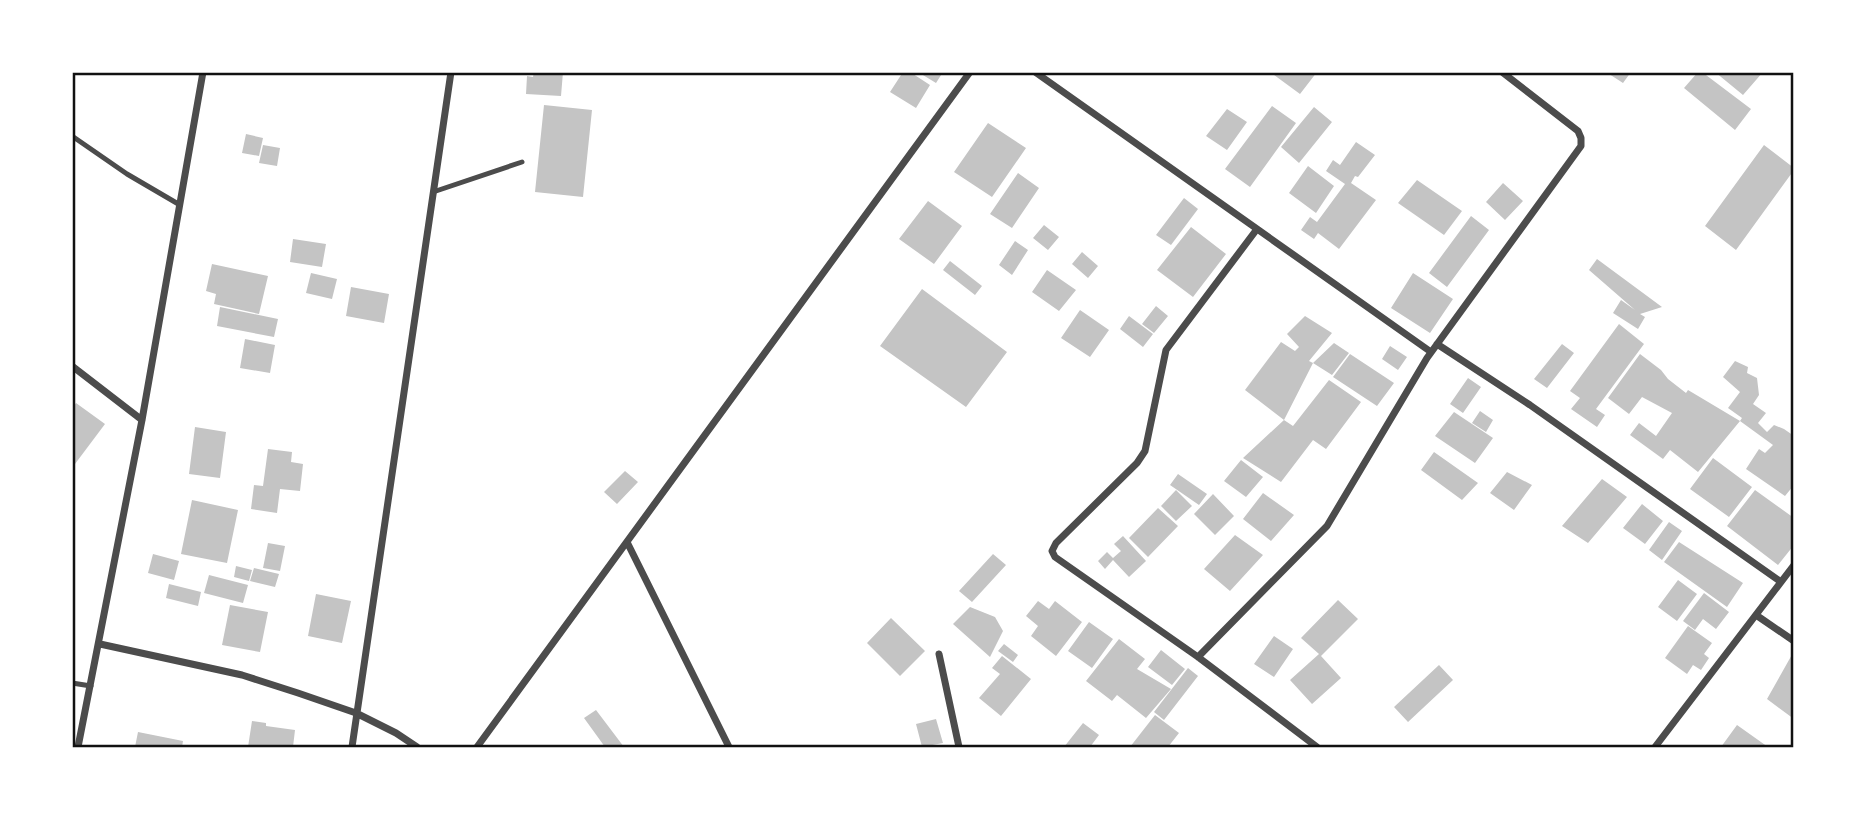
<svg xmlns="http://www.w3.org/2000/svg" width="1866" height="819" font-family="Lora,serif">
<style>
.building{fill:#c4c4c4}
.lines{fill:none;stroke-linecap:round;stroke-linejoin:round}
.service{stroke:#4c4c4c;stroke-width:5}
.minor{stroke:#4c4c4c;stroke-width:7}
.neatline{fill:none;stroke:#111;stroke-width:2.5}
</style>
<rect width="100%" height="100%" fill="#fff"/>
<path class="building" d="M534,72H563L561,96L526,94L527,76L533,77Z
M903,72H910L930,85L916,108L890,92Z
M918,72H943L936,83Z
M1270,72H1317L1300,94Z
M1606,72H1631L1623,83Z
M1698,72H1702L1751,109L1735,130L1684,88Z
M1715,72H1763L1743,95Z
M544,105L592,110L583,197L535,192Z
M1272,106L1296,123L1250,187L1225,169Z
M1314,107L1332,122L1299,163L1281,147Z
M1227,109L1247,122L1227,150L1206,136Z
M988,123L1026,148L992,197L954,172Z
M246,134L263,138L259,156L242,153Z
M1356,142L1375,155L1358,177L1355,176L1351,183L1376,200L1339,249L1318,233L1314,239L1301,230L1310,217L1317,222L1345,184L1326,171L1333,160L1340,165Z
M263,145L280,148L277,166L259,163Z
M1764,145L1794,168V170L1736,250L1705,226Z
M1308,166L1334,186L1316,213L1289,193Z
M1018,173L1039,188L1012,228L990,214Z
M1417,180L1462,211L1444,235L1398,203Z
M1503,183L1523,201L1505,220L1486,202Z
M1184,198L1198,209L1171,245L1156,235Z
M928,201L962,226L934,264L899,239Z
M1471,216L1489,230L1447,287L1429,273Z
M1044,225L1059,237L1048,250L1033,238Z
M1191,227L1226,254L1193,297L1157,270Z
M293,239L326,244L322,267L290,262Z
M1015,241L1028,250L1012,275L999,265Z
M1082,252L1098,266L1088,278L1072,264Z
M1597,259L1662,307L1640,314L1645,317L1638,329L1613,313L1621,300L1635,310L1589,270Z
M950,261L982,286L975,295L943,270Z
M212,264L268,276L259,314L214,304L216,294L206,291Z
M1047,270L1076,290L1059,311L1032,292Z
M311,273L337,279L332,299L306,293Z
M1413,273L1453,299L1430,333L1391,308Z
M351,287L389,294L384,323L346,316Z
M922,289L1007,352L966,407L880,346Z
M1156,306L1168,316L1154,333L1142,324Z
M220,307L278,319L274,337L217,326Z
M1080,310L1109,330L1090,357L1061,338Z
M1129,316L1153,334L1143,347L1120,329Z
M1305,316L1332,333L1309,361L1313,363L1334,343L1349,353L1332,375L1313,363L1284,420L1245,390L1281,342L1295,351L1299,347L1287,334Z
M1619,324L1644,344L1596,409L1605,415L1597,427L1571,409L1580,398L1570,391Z
M245,339L275,345L270,373L240,368Z
M1562,344L1574,353L1547,388L1534,379Z
M1390,346L1407,357L1398,370L1382,359Z
M1350,354L1394,383L1377,406L1333,377Z
M1640,354L1661,370L1668,379L1686,393L1688,390L1740,421L1698,472L1670,450L1663,459L1630,435L1639,423L1656,436L1672,413L1642,397L1629,414L1608,398Z
M1735,361L1748,367L1747,373L1757,378L1759,395L1753,404L1766,413L1758,423L1767,432L1774,425L1784,429L1794,436V453L1792,455L1794,456V485L1785,496L1746,469L1759,449L1765,453L1773,445L1740,421L1742,418L1728,408L1740,392L1723,377Z
M1468,378L1481,387L1463,413L1450,404Z
M1329,380L1361,402L1326,449L1313,440L1281,482L1243,458L1284,420L1293,426Z
M76,403L105,424L72,468V409Z
M1480,411L1493,420L1486,432L1472,423Z
M1454,412L1493,438L1475,463L1435,436Z
M195,427L226,432L220,478L189,474Z
M268,449L292,452L291,462L303,464L300,491L280,489L277,513L251,509L254,485L263,486Z
M1434,452L1478,483L1462,500L1421,470Z
M1713,458L1752,487L1729,517L1690,489Z
M1241,460L1263,477L1246,497L1224,481Z
M625,471L638,482L617,504L604,492Z
M1507,472L1532,485L1514,510L1490,493Z
M1178,474L1207,494L1199,505L1170,485Z
M1602,479L1627,497L1588,543L1562,526Z
M1176,490L1192,506L1176,521L1161,506Z
M1755,490L1794,518V545L1778,565L1727,526Z
M1263,493L1294,515L1271,541L1243,519Z
M1213,494L1234,516L1215,535L1194,514Z
M192,500L238,510L227,563L181,554Z
M1642,504L1663,521L1645,544L1623,528Z
M1158,508L1178,526L1148,557L1129,538Z
M1669,522L1682,531L1662,560L1649,550Z
M1235,535L1263,555L1230,591L1204,569Z
M1123,536L1146,561L1129,577L1113,560L1105,569L1098,561L1107,552L1113,558L1121,551L1114,544Z
M1679,542L1743,583L1727,607L1664,562Z
M268,543L285,546L280,571L263,568Z
M153,554L179,561L174,580L148,573Z
M993,554L1006,565L972,602L959,591Z
M236,566L252,570L249,581L234,577Z
M254,568L279,574L275,587L250,581Z
M209,575L248,585L243,603L204,593Z
M1678,580L1697,594L1677,621L1658,607Z
M169,584L201,592L198,606L166,598Z
M1704,593L1729,612L1716,629L1703,619L1695,630L1683,621Z
M316,594L351,601L342,643L308,636Z
M1338,600L1358,619L1321,656L1341,678L1312,704L1290,680L1319,654L1301,638Z
M1038,601L1049,609L1055,601L1082,622L1056,656L1031,636L1038,626L1026,616Z
M230,605L268,612L260,652L222,645Z
M970,607L995,617L1003,631L990,657L953,624Z
M891,618L925,651L900,676L867,643Z
M1089,622L1113,639L1092,668L1068,651Z
M1688,626L1712,643L1704,654L1709,658L1701,670L1693,665L1687,674L1665,658Z
M1274,636L1293,649L1274,677L1254,664Z
M1119,639L1145,659L1137,669L1171,689L1146,718L1117,695L1112,701L1086,681Z
M1004,644L1018,655L1013,662L998,651Z
M1161,650L1185,669L1172,685L1148,667Z
M1794,651V719L1767,699Z
M1002,656L1031,679L1001,716L979,698L1000,674L992,668Z
M1439,665L1453,680L1408,722L1394,707Z
M1188,668L1198,676L1164,720L1154,712Z
M596,710L624,747H605L584,718Z
M1155,715L1179,733L1168,747H1130Z
M936,719L943,743L922,747L916,724Z
M252,721L266,723V726L295,730L293,747H248Z
M1083,723L1099,735L1090,747H1064Z
M1737,725L1768,747H1721Z
M138,732L183,741L182,747H135Z"/>
<g class="lines">
<path class="service" d="M72,136L127,174L180,205
M433,192L522,162
M72,683L91,686"/>
<path class="minor" d="M1035,72L1431,352
M1257,229L1166,350L1145,451L1137,463L1056,543L1052,551L1055,557L1198,657L1317,747
M1437,344L1530,405L1781,582
M72,366L142,420
M627,542L729,747
M1756,615L1794,641
M100,644L242,675L298,693L356,713L396,733L417,747
M939,654L959,747
M1198,657L1327,526L1427,358L1581,146V138L1578,131L1502,72
M78,747L142,420L203,72
M352,747L451,72
M477,747L970,72
M1655,747L1794,565"/>
</g>
<rect width="1866" height="819" fill="none" stroke="#ffffff" stroke-width="147"/>
<rect x="74" y="74" width="1718" height="672" class="neatline"/>
</svg>
